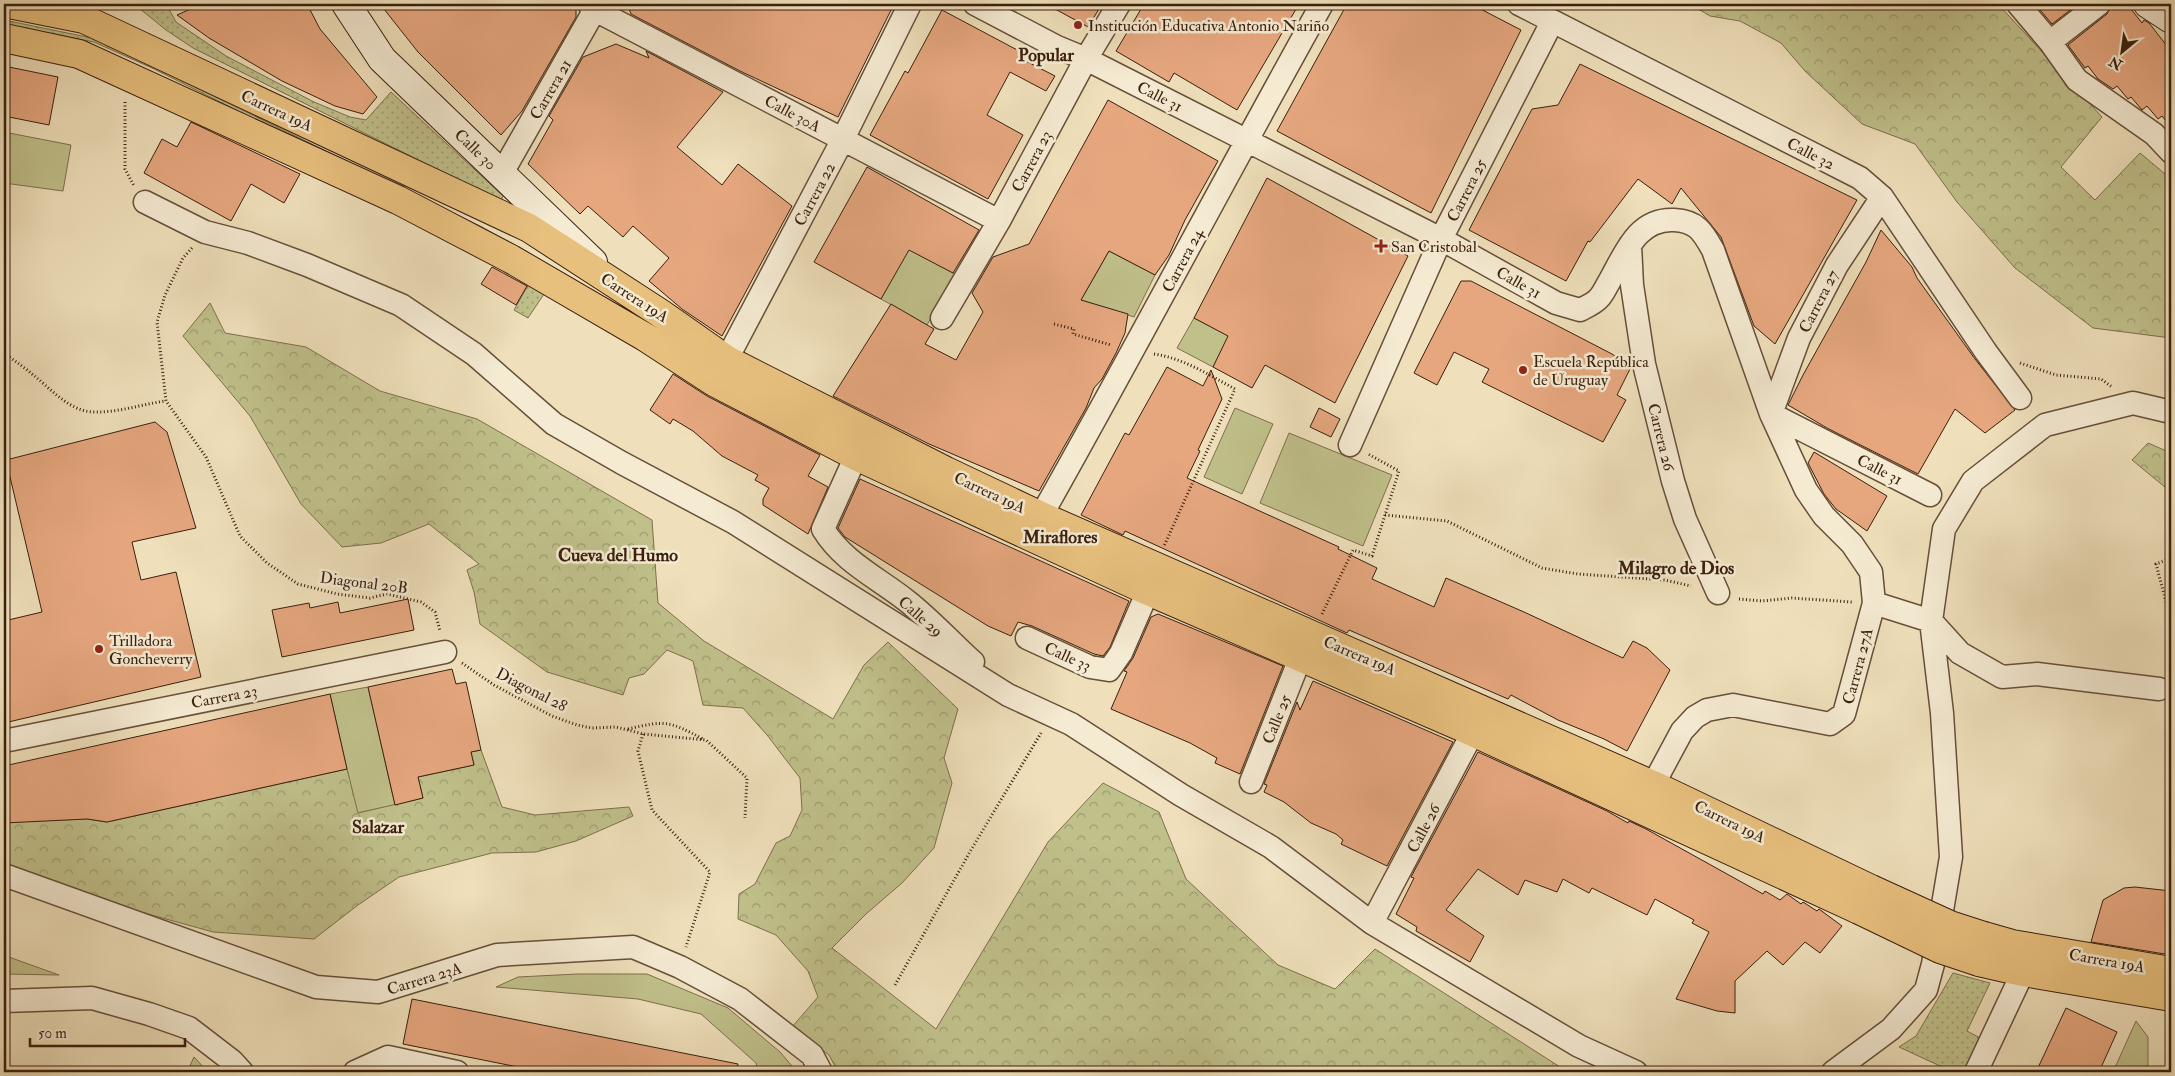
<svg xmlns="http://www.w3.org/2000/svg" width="2175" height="1076" font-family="'IM FELL Double Pica',serif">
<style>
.green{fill:#c0c08b;stroke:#7d704c}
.forest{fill:url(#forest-crowns);stroke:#7d704c}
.garden{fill:url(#garden-dots);stroke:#7d704c}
.building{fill:#e6a77f;stroke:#3a1f0e}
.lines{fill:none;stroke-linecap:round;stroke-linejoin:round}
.street-casing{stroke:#674f39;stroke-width:25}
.secondary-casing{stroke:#3a1f0e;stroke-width:30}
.primary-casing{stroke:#3a1f0e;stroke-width:30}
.path{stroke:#3a1f0e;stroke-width:3;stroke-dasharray:1 2.5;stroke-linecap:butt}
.street{stroke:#f5ebd3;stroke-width:22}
.secondary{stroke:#f5ebd3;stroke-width:28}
.primary{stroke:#e8c07e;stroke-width:28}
.primary-bridge-casing{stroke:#3a1f0e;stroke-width:30;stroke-linecap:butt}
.primary-bridge{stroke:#e8c07e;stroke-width:28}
.poi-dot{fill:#8f2418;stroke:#f5ebd3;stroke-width:2}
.labels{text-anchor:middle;stroke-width:5;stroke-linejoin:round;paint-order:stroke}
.poi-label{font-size:16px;fill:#3a1f0e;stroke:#f5ebd3;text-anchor:start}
.street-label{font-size:16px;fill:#3a1f0e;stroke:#f5ebd3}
.neighbourhood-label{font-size:18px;font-weight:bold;fill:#3a1f0e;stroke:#f5ebd3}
</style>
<defs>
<pattern id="forest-crowns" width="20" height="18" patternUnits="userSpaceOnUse" patternTransform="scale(1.25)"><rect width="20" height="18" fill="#c0c08b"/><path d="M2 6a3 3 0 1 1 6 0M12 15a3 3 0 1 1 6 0" fill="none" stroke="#9d9b70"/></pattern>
<pattern id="garden-dots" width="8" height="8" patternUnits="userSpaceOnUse" patternTransform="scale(1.25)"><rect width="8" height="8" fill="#c0c08b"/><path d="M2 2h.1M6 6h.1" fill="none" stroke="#9d9b70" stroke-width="1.8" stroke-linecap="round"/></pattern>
</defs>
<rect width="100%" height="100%" fill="#efe0bb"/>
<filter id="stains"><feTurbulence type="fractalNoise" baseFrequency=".004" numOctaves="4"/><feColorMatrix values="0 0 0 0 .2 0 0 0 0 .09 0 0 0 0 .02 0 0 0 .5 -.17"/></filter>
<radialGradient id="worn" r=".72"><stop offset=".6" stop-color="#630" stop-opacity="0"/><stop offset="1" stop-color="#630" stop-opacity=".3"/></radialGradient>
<path class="green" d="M4,132L71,145L63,191L4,183Z
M908,249L955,274L927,325L881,299Z
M1109,251L1155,275L1134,317L1081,300Z
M1194,318L1229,336L1213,367L1177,348Z
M1235,408L1273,424L1242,494L1204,477Z
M1289,433L1392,475L1363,546L1260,503Z
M368,687L395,805L357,813L330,694Z
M4,954L6,956L59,975L4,974Z
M577,974H647L728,1008L780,1052L797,1072H758L756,1063L701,1014L638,999L496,987L518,977Z
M2136,1021L2148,1037V1066L2145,1072H2113Z
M194,1057L208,1072H187Z"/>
<path class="forest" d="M1690,4H1777L1787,9L1813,8L1815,4H1998L2102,117L2061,167L2095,200L2140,153L2171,179V338L2093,328L2015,268L1957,202L1915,144L1862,124L1805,71L1781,43L1740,21L1710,16Z
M210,303L225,333L306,347L380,391L477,419L652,520L658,603L704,641L833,719L864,665L888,642L958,709L944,758L952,783L934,848L902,883L866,914L832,948L936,1029L1048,842L1103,783L1159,812L1186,879L1278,965L1335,989L1375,949L1568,1072H921L912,1070L910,1072H838L829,1055L792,1027L818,997L808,971L776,935L738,919L739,894L755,884L776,843L790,836L802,810L800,778L767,735L743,708L703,705L693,661L667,650L644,674L629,678L623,695L547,672L480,624L474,592L467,570L479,564L429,524L381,543L342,547L301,504L250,416L183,336Z
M2148,443L2171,453V492L2132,460Z
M481,750L502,807L535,815L629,807L633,816L576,841L536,852L492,853L399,877L358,905L314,939L213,932L101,901L4,865V820L10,822L87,819L107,822L347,769L358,813L423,798L418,777L474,765L471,752Z"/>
<path class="garden" d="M134,4H166L176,22L226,56L314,102L350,117L366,120L391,92L503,196L501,201L193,48L166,30Z
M4,20L92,38L113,47L482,227L699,351L696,355L361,172L152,68L94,42L4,24Z
M530,282L546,291L528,318L514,310Z
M1953,973L1990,983L1967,1031L1982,1039L1968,1072H1953L1899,1047L1916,1036Z"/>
<path class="building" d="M202,4H307L320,29L377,97L363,114L335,106L282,81L209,38L177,15Z
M380,4H576V17L522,111L501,135L418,52Z
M627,4H894L838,117L740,71L631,14Z
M1046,4H1102L1088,27Z
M1144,4H1299L1237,110L1174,73L1169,82L1116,51Z
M1347,4H1471L1521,30L1431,213L1277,131Z
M2035,4H2078L2052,24Z
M2112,4H2127L2142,23L2144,20L2149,23L2171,51V127L2162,116L2158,119L2147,106L2142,110L2131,97L2128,99L2117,86L2113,89L2098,79L2088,66L2085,68L2068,45L2107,14Z
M942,10L1021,52L1018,57L1055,76L1046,91L1010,72L987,115L1023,135L988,199L870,135L905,71L908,73Z
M616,44L649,58L646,51L723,92L677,147L722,185L738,164L792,206L722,336L682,309L649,281L669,258L633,226L623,237L588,206L580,214L528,164L553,120L549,116L583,57Z
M1580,64L1857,200L1775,344L1754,326L1721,237L1681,188L1672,204L1638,179L1590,242L1588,241L1566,281L1469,230L1532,109L1558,105Z
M4,66L58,77L49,125L4,116Z
M1108,100L1218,161L1185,220L1169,255L1155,275L1109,251L1081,300L1128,314L1125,333L1116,353L1102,379L1094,388L1086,408L1039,491L929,444L833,396L891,304L934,329L925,344L956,360L983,312L972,293L993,257L1029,244Z
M191,122L300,174L284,203L251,184L231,221L144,173L162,139L177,147Z
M867,167L979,230L953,273L909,250L881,299L814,262Z
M1267,178L1408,256L1335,403L1265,365L1252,388L1213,367L1228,336L1194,318Z
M1881,230L1912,267L1917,278L1975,359L2015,410L1985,433L1955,409L1918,474L1827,428L1788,405L1803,375L1866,262Z
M492,267L527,286L516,305L481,284Z
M1461,281H1471L1612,354L1631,367L1617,395L1626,400L1603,442L1482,382L1489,369L1454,352L1437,385L1414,373Z
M1167,367L1203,386L1211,370L1222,399L1198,450L1200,451L1187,478L1339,547L1338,549L1377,568L1372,579L1434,607L1446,578L1524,612L1623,658L1633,641L1647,648L1670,670L1627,751L1604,739L1558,720L1511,695L1508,699L1349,630L1347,633L1125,531L1123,535L1081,515L1125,433L1129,435Z
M673,374L707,396L820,455L808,476L828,487L808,534L763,505V499L769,488L755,480L758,475L722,456L693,431L673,419L670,424L650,410Z
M1319,408L1340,419L1331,437L1310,427Z
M155,422L167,432L196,528L132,542L141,580L176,572L201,677L4,723V621L42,612L6,460Z
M1814,452L1887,496L1867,531L1836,509L1824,494L1808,463Z
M860,479L1129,601L1110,647L1103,656L1094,654L1032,626L1018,622L1011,636L988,626L845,537L838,528Z
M408,599L414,630L282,657L272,610L309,603L310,608L338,602L340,613Z
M1158,614L1283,666L1240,774L1215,763L1217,758L1190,743L1111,709L1127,672L1124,671L1133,658L1151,617Z
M452,669L456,684L466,682L481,750L471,752L474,765L418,777L423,798L395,805L368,687Z
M1313,681L1453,742L1387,866L1341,844L1343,840L1336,834L1311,823L1284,802L1264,792L1267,785L1264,784L1297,702L1300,710Z
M330,694L347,769L107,822L87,819L4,823V766Z
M1478,752L1607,811L1628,823L1629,821L1646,829L1763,894L1765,891L1780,900L1787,894L1801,904L1803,902L1817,911L1819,909L1842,926L1820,953L1805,942L1783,965L1767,951L1735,981V1013L1717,1011L1676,999L1709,932L1692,923L1694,920L1655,899L1647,915L1592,888L1589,893L1563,879L1557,892L1525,880L1518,895L1478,869L1446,910L1484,936L1470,962L1416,931L1417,927L1396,914L1414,878L1411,877Z
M2135,887L2171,891V955L2091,942L2103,900L2124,888Z
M412,999L738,1064L737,1072H543L403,1044Z
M2066,1008L2117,1032L2099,1072H2036Z"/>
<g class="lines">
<defs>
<path id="street" d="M589,4L595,10L999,221
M975,4L1057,47L1086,59L1441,239L1556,303L1580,310C1586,307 1595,303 1599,298C1603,294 1606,287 1609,282C1625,254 1637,218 1674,220C1697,221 1703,232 1713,250L1771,414L1806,490L1824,516L1852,544L1871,572L1874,603L1844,714L1830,724L1733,705L1707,710L1695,717L1682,731L1653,785
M1519,4L1860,178L1882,197L1986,352L2020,398
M2018,4L2050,42L2077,80L2154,134L2171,152
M2050,42L2099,4
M502,173L598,4
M145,202L205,232L248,243L307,265L401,305L474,354L554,424L622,463L733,522L1008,695L1071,724L1181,795L1271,847L1372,923L1579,1046L1636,1072
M1630,245L1632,285L1644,364L1673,481L1685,519L1718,593
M942,318L999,221L1086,59L1119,4
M719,374L843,139L910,4
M1771,414L1799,338L1837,265L1882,197
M1771,414L1930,495
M1350,445L1441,239L1552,22
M856,456L823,529C843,562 878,578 907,601C930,619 951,642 973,662
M1041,516C1137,346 1227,174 1322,4
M1874,603L1931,621L1960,653L2002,677L2037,674L2159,689
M1027,638L1090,667L1109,670L1121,653L1148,591
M4,741L445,652
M1251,782L1301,656
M4,875L316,987L378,992L497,955L633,947L680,967L740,999L812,1055L821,1072
M1372,923L1473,732
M4,1001L92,998L149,1014L189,1028L232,1061L242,1072
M355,1072L388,1057L457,1072
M1833,1072L1891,1029L1926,990L1933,964L1951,857L1942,713L1931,621L1944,529L1973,481L2045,425L2133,403L2171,412
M1976,1072L2023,972"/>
<path id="secondary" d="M346,4L382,59L593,262
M2148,4L2171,19"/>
<path id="primary" d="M9,4L84,19L529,228L660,313L727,360L946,471L1041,516L1653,785L1871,889
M4,38L79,54L398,200L511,259L645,337L714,382L856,456L1148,591L1464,728L1859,910
M1984,936L2012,944L2171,971
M1979,962L2023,972L2171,997"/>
</defs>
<use href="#street" class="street-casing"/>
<use href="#secondary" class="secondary-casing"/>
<use href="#primary" class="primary-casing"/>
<path class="path" d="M125,102V169L134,186
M192,248L183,258L165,295L157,322L166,401L206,457L240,536L267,563L298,584L337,594L370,598L387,594L421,602L435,612L440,631
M1054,324L1074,329L1073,334L1111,345
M4,353C13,360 23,366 32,374C50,388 69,411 93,412C118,413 142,404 166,401
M1154,354C1183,358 1209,375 1235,389L1164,546
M2020,363L2056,375L2101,379L2112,387
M1385,515L1447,521L1542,568L1578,574L1665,580L1691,586
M1739,599L1762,601L1792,598L1852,602
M2166,602L2156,564L2171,558
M1322,614L1353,550L1372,556L1399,471L1368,454
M462,663L494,685L552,716L577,725L592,728L616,727L643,734L706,740L747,778L745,818
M628,729C666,720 669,721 703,739
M643,734L638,751L652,810L710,872L686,947
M895,985L971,850L1041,733"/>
<use href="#street" class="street"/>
<use href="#secondary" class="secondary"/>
<use href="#primary" class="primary"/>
<defs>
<path id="primary-bridge" d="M1871,889L1950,925L1984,936
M1859,910L1940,949L1979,962"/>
</defs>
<use href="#primary-bridge" class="primary-bridge-casing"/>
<use href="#primary-bridge" class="primary-bridge"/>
</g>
<g class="poi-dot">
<circle cx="1078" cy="25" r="5"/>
<path d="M1378.5 238.5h5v5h5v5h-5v5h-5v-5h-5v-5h5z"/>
<circle cx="1523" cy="370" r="5"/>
<circle cx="99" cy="649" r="5"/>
</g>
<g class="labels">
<g class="poi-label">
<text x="1088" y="31">Institución Educativa Antonio Nariño</text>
<text x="1391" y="252">San Cristobal</text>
<text x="1533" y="367">Escuela República<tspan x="1533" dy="18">de Uruguay</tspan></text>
<text x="109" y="646">Trilladora<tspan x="109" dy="18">Goncheverry</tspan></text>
</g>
<g class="street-label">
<text transform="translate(550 89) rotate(-60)" y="6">Carrera 21</text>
<text transform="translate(1160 96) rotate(27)" y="6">Calle 31</text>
<text transform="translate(277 110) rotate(25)" y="6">Carrera 19A</text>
<text transform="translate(793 113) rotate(28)" y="6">Calle 30A</text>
<text transform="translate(476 149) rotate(44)" y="6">Calle 30</text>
<text transform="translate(1811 153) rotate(27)" y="6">Calle 32</text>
<text transform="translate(1031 161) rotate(-62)" y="6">Carrera 23</text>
<text transform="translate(1466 190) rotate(-63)" y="6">Carrera 25</text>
<text transform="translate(814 194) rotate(-62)" y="6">Carrera 22</text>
<text transform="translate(1182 260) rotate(-62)" y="6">Carrera 24</text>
<text transform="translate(1519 282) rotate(29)" y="6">Calle 31</text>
<text transform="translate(635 297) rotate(33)" y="6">Carrera 19A</text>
<text transform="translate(1818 301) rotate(-63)" y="6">Carrera 27</text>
<text transform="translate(1662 437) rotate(76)" y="6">Carrera 26</text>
<text transform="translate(1880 469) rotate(27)" y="6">Calle 31</text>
<text transform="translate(990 492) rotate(25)" y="6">Carrera 19A</text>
<text transform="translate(364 582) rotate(7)" y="6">Diagonal 20B</text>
<text transform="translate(921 616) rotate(41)" y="6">Calle 29</text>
<text transform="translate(1360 655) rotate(23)" y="6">Carrera 19A</text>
<text transform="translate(1068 656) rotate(24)" y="6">Calle 33</text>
<text transform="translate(1857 666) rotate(-75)" y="6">Carrera 27A</text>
<text transform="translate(532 689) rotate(27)" y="6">Diagonal 28</text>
<text transform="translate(224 696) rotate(-11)" y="6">Carrera 23</text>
<text transform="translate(1276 719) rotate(-68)" y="6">Calle 25</text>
<text transform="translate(1730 821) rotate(26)" y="6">Carrera 19A</text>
<text transform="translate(1423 828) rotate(-62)" y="6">Calle 26</text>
<text transform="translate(2107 960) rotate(10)" y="6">Carrera 19A</text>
<text transform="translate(424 978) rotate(-17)" y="6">Carrera 23A</text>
</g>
<g class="neighbourhood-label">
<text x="1046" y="61">Popular</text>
<text x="1060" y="543">Miraflores</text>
<text x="618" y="561">Cueva del Humo</text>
<text x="1676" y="574">Milagro de Dios</text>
<text x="378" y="833">Salazar</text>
</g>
</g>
<rect width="2175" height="1076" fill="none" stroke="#efe0bb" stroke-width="20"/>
<rect x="5" y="5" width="2165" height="1066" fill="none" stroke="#3a1f0e" stroke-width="2.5"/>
<rect x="10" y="10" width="2155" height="1056" fill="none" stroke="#3a1f0e"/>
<g transform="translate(2122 52) rotate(209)" stroke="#f5ebd3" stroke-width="4" paint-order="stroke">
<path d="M0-4L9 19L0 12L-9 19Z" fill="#3a1f0e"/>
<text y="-8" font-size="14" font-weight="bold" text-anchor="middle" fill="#3a1f0e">N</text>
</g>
<path d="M30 1038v8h155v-8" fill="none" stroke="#3a1f0e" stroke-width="2.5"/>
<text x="38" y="1038" font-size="15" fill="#3a1f0e" stroke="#f5ebd3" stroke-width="4" paint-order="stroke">50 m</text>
<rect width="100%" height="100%" filter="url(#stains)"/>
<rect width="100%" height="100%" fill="url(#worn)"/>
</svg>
